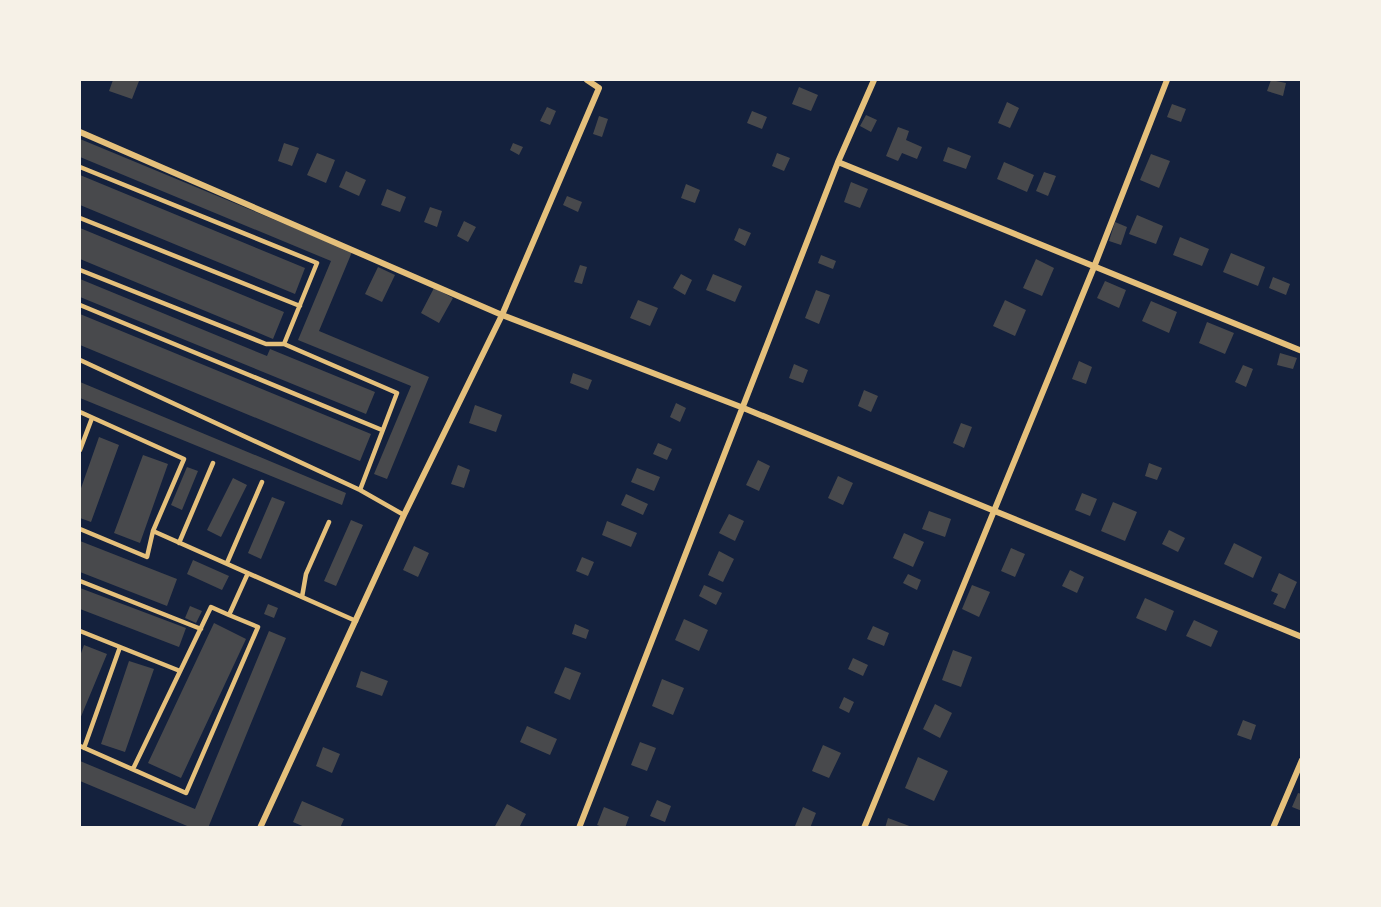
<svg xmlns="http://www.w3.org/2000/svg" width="1381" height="907" font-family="'DM Sans',sans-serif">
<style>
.building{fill:#48494c}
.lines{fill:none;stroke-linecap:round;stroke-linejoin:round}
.service{stroke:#e5c07b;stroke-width:4.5}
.minor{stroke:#e5c07b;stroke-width:6}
</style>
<rect width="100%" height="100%" fill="#14213d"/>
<path class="building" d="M113,80L139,81L132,99L109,91Z
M1271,80L1286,83L1283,96L1267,91Z
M799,87L818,95L811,111L792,104Z
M1007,102L1019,108L1010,128L998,123Z
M1172,104L1186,109L1181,122L1167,117Z
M547,107L556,111L550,125L540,121Z
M752,111L767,117L762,129L747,123Z
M866,115L877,120L871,132L860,126Z
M599,116L608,119L602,137L593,134Z
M898,127L909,131L906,140L922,147L917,159L902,153L898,161L886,156Z
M80,139L352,252L319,331L429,377L387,479L374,474L411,386L298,340L331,261L80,157Z
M284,143L299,148L292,166L278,161Z
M513,143L523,147L519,155L510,150Z
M948,147L971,156L966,169L943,161Z
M317,153L335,160L326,183L307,175Z
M777,153L790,158L784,171L772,166Z
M1151,154L1170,161L1159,188L1140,180Z
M1004,162L1034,175L1027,192L997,179Z
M346,171L366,180L359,196L339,187Z
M1044,172L1056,176L1048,196L1036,191Z
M80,175L305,268L295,294L80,205Z
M851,182L868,189L860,208L844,202Z
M686,184L700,190L695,203L681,198Z
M387,189L406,197L400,212L381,205Z
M567,196L582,202L578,212L563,205Z
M430,207L442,211L437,227L424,222Z
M1137,215L1163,226L1156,244L1129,234Z
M464,221L476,227L468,242L457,236Z
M1115,222L1127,227L1121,245L1109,241Z
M80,228L284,312L273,339L80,259Z
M739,228L751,233L745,246L734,240Z
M1180,237L1209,249L1202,266L1173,255Z
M1231,253L1265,267L1258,286L1223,272Z
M821,255L836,261L833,269L818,263Z
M1036,259L1054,268L1042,296L1023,288Z
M580,265L587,267L582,284L574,282Z
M378,267L395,275L382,302L365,294Z
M681,274L692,280L685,295L673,288Z
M713,274L742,286L735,302L706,290Z
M1273,277L1290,284L1286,295L1269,288Z
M80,279L267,356L270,349L375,392L366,414L80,297Z
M1105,281L1126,290L1119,308L1097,298Z
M434,288L453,298L439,323L421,313Z
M816,290L830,295L819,324L805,318Z
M638,300L658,308L650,326L630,318Z
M1005,300L1026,310L1015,336L993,326Z
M1151,301L1177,312L1169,333L1142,321Z
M80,314L371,434L360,461L80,345Z
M1207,322L1234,333L1225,354L1199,343Z
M1280,353L1297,358L1293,369L1277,365Z
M1079,361L1092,367L1086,384L1072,379Z
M794,364L808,370L803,383L789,378Z
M1243,365L1253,369L1246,387L1235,382Z
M573,373L592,380L588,390L570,383Z
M80,382L346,493L342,505L80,398Z
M864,390L878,396L871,412L858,406Z
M676,403L686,408L680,422L670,417Z
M475,405L502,415L496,432L469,423Z
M961,423L972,427L964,448L953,443Z
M99,437L119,445L91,522L80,518V491Z
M658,443L672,449L667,460L653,454Z
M143,455L168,464L140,543L114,533Z
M758,460L770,466L759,491L746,485Z
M1149,463L1162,468L1157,480L1145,476Z
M458,465L470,470L464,488L451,484Z
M187,467L198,471L182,510L171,505Z
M637,468L660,477L654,491L631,482Z
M838,476L853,483L843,505L828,498Z
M233,478L247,485L221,537L207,530Z
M1082,493L1097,499L1090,516L1075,510Z
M626,494L648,504L643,515L621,505Z
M272,497L285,502L261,559L248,553Z
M1113,502L1137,512L1125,541L1101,531Z
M929,511L951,519L945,537L922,529Z
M729,514L744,521L735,541L719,533Z
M351,520L363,525L336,586L324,581Z
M607,521L637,533L631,547L602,535Z
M1169,530L1185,538L1178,552L1162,544Z
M904,533L924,542L913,567L893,558Z
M80,541L177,579L167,606L80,572Z
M1234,543L1262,557L1253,578L1224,564Z
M414,546L429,553L418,577L403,570Z
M1011,548L1025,554L1015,577L1001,571Z
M719,551L734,559L723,582L708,575Z
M582,557L594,562L588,576L576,571Z
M193,560L229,576L222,590L187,574Z
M1070,570L1084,577L1077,593L1062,586Z
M1279,573L1297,582L1285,609L1273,604L1278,594L1271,591Z
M908,574L921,580L917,590L903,583Z
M704,585L722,593L716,605L699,596Z
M972,585L990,592L979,617L962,609Z
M80,588L186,628L179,647L80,609Z
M1145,598L1174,611L1166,631L1136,618Z
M268,604L278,608L274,618L264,614Z
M190,606L202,611L196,623L185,618Z
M684,619L708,630L699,651L675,640Z
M1194,620L1218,631L1211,647L1186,636Z
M214,623L246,639L181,778L148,763Z
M575,624L589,630L586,639L572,634Z
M873,626L889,633L884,646L867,639Z
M269,631L286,638L208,828H192L80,781V761L195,809Z
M84,645L107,654L80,719V656Z
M953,650L972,657L961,687L942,680Z
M853,658L868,665L863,676L848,669Z
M129,661L154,669L125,752L101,744Z
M565,667L581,673L570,700L554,693Z
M361,671L388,681L382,696L356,687Z
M662,679L684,688L673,715L652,706Z
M844,697L854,702L849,713L839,708Z
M935,704L952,713L940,738L923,729Z
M1243,720L1256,725L1251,740L1237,735Z
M527,726L557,739L550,755L520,742Z
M640,742L656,748L647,771L631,765Z
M823,745L841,753L829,778L812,771Z
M323,747L340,754L332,773L316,766Z
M918,757L948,771L934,801L905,788Z
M1298,793L1302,794V811L1292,807Z
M657,800L671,806L665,822L650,816Z
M302,801L344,819L340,828H307L293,822Z
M507,804L526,814L519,828H494Z
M604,807L629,817L625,828H605L597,825Z
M803,807L816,813L810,828L795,826Z
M888,818L912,827V828H885Z"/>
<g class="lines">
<path class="service" d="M80,167L317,263L284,344L397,393L360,490
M80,218L300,306
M80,270L266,344H284
M80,305L382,430
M80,360L360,490L404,515
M80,412L184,459L153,531L356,621
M80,450L92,418
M80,529L147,557L153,531
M179,543L213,463
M227,563L262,482
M80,581L201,629
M302,597L306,574L329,522
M80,631L180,671
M80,746L186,793L258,627L229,615L248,573
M84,748L120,647
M133,769L211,607L229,615"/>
<path class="minor" d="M80,132L502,315L741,407L1302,637
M838,162L1302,351
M260,828L404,515L502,315L599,88L587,80
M579,828L838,162L874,80
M864,828L1094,267L1167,80
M1273,828L1302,760"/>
</g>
<rect width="1381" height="907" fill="none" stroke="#f6f1e7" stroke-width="162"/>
</svg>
